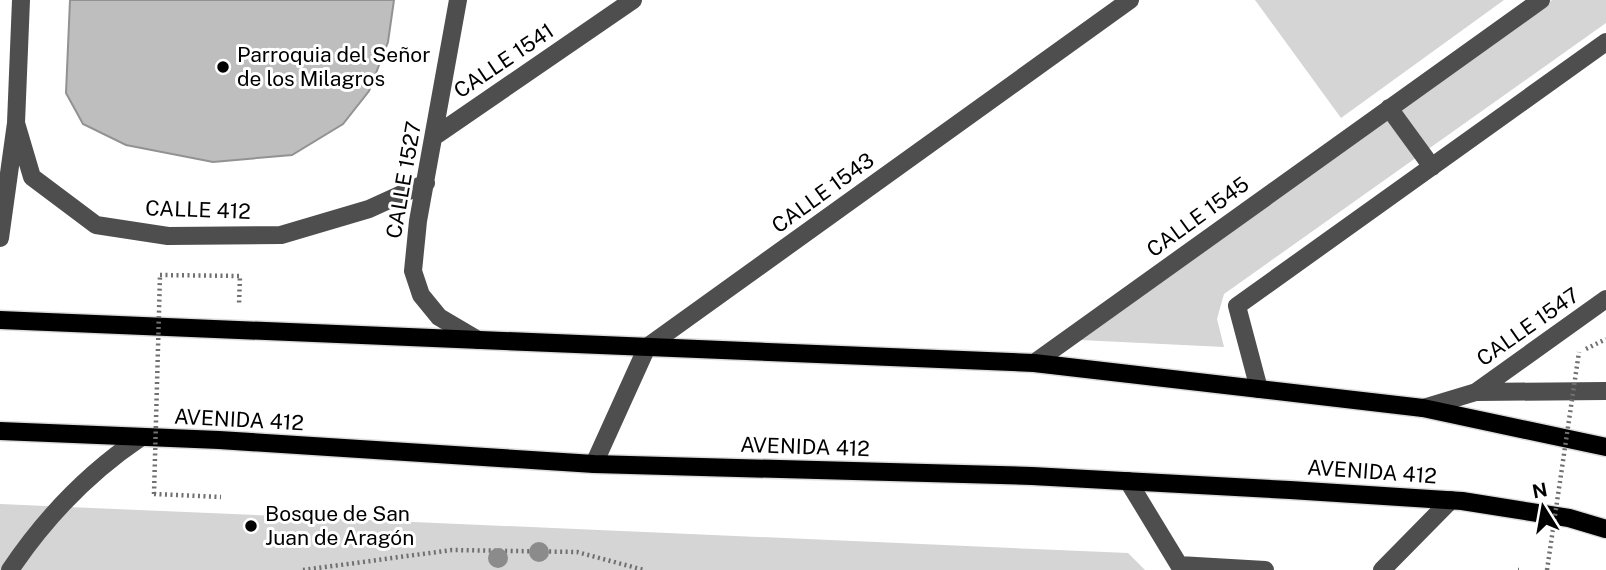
<svg xmlns="http://www.w3.org/2000/svg" width="1606" height="570" font-family="'Public Sans',sans-serif">
<style>
.green{fill:#d5d5d5}
.building{fill:#bebebe;stroke:#929292;stroke-width:2}
.lines{fill:none;stroke-linecap:round;stroke-linejoin:round}
.major-casing{stroke:#dbdbdb;stroke-width:21}
.path{stroke:#707070;stroke-width:4.5;stroke-dasharray:2 3.5;stroke-linecap:butt}
.minor{stroke:#4e4e4e;stroke-width:18}
.major{stroke:#000;stroke-width:18}
.path-bridge{stroke:#707070;stroke-width:4.5;stroke-dasharray:2 3.5;stroke-linecap:butt}
.tree{fill:#8b8b8b}
.poi-dot{fill:#000;stroke:#fff;stroke-width:2.5}
.labels{text-anchor:middle;stroke-width:6;stroke-linejoin:round;paint-order:stroke}
.poi-label{font-size:21px;fill:#000;stroke:#fff;text-anchor:start}
.street-label{font-size:21px;fill:#000;stroke:#fff}
</style>
<rect width="100%" height="100%" fill="#fff"/>
<path class="green" d="M1255,0H1504L1341,118Z
M1552,0H1606V23L1224,294L1217,319L1224,347L1080,340Z
M0,504L1128,553L1145,570H0Z"/>
<path class="building" d="M70,0H394L388,42L369,91L343,124L292,155L213,162L126,145L83,124L66,93Z"/>
<g class="lines">
<defs>
<path id="major" d="M0,320L1034,363L1423,408L1606,447
M0,431L219,440L594,464L1032,476L1290,490L1462,501L1569,518L1606,529"/>
</defs>
<use href="#major" class="major-casing"/>
<path class="path" d="M160,275L240,276L239,304
M1586,349L1606,339
M154,494L221,497
M303,570L452,550L577,552L644,570
M1518,570H1519"/>
<path class="minor" d="M458,0L418,221L413,271L421,295L439,317L478,340
M1389,108L1432,167
M16,123L32,177L96,225L168,236L281,235L369,209L426,183
M435,136L633,0
M0,238L16,123L21,0
M1034,363L1541,0
M1259,389L1237,306L1606,42
M1476,392L1606,299
M1423,408L1476,392L1606,391
M594,464L647,347L1130,0
M1128,481L1179,565L1265,570
M10,570C45,518 88,473 140,438
M1382,570L1451,500"/>
<use href="#major" class="major"/>
<path class="path-bridge" d="M154,494L160,275
M1547,570L1579,352"/>
</g>
<g class="tree">
<circle cx="539" cy="552" r="10"/>
<circle cx="498" cy="558" r="10"/>
</g>
<g class="poi-dot">
<circle cx="223" cy="67" r="7"/>
<circle cx="251" cy="526" r="7"/>
</g>
<g class="labels">
<g class="poi-label">
<text x="237" y="62">Parroquia del Señor<tspan x="237" dy="24">de los Milagros</tspan></text>
<text x="265" y="521">Bosque de San<tspan x="265" dy="24">Juan de Aragón</tspan></text>
</g>
<g class="street-label">
<text transform="translate(504 61) rotate(-34)" y="7">CALLE 1541</text>
<text transform="translate(404 180) rotate(-80)" y="7">CALLE 1527</text>
<text transform="translate(823 193) rotate(-36)" y="7">CALLE 1543</text>
<text transform="translate(198 210) rotate(2)" y="7">CALLE 412</text>
<text transform="translate(1198 217) rotate(-36)" y="7">CALLE 1545</text>
<text transform="translate(1528 327) rotate(-35)" y="7">CALLE 1547</text>
<text transform="translate(239 420) rotate(3)" y="7">AVENIDA 412</text>
<text transform="translate(805 447) rotate(2)" y="7">AVENIDA 412</text>
<text transform="translate(1372 472) rotate(4)" y="7">AVENIDA 412</text>
</g>
</g>
<g transform="translate(1543 507) rotate(349)" stroke="#ffffff" stroke-width="5" paint-order="stroke">
<path d="M0-5L12 26L0 18L-12 26Z" fill="#000000"/>
<text y="-10" font-size="19" font-weight="bold" text-anchor="middle" fill="#000000">N</text>
</g>
</svg>
